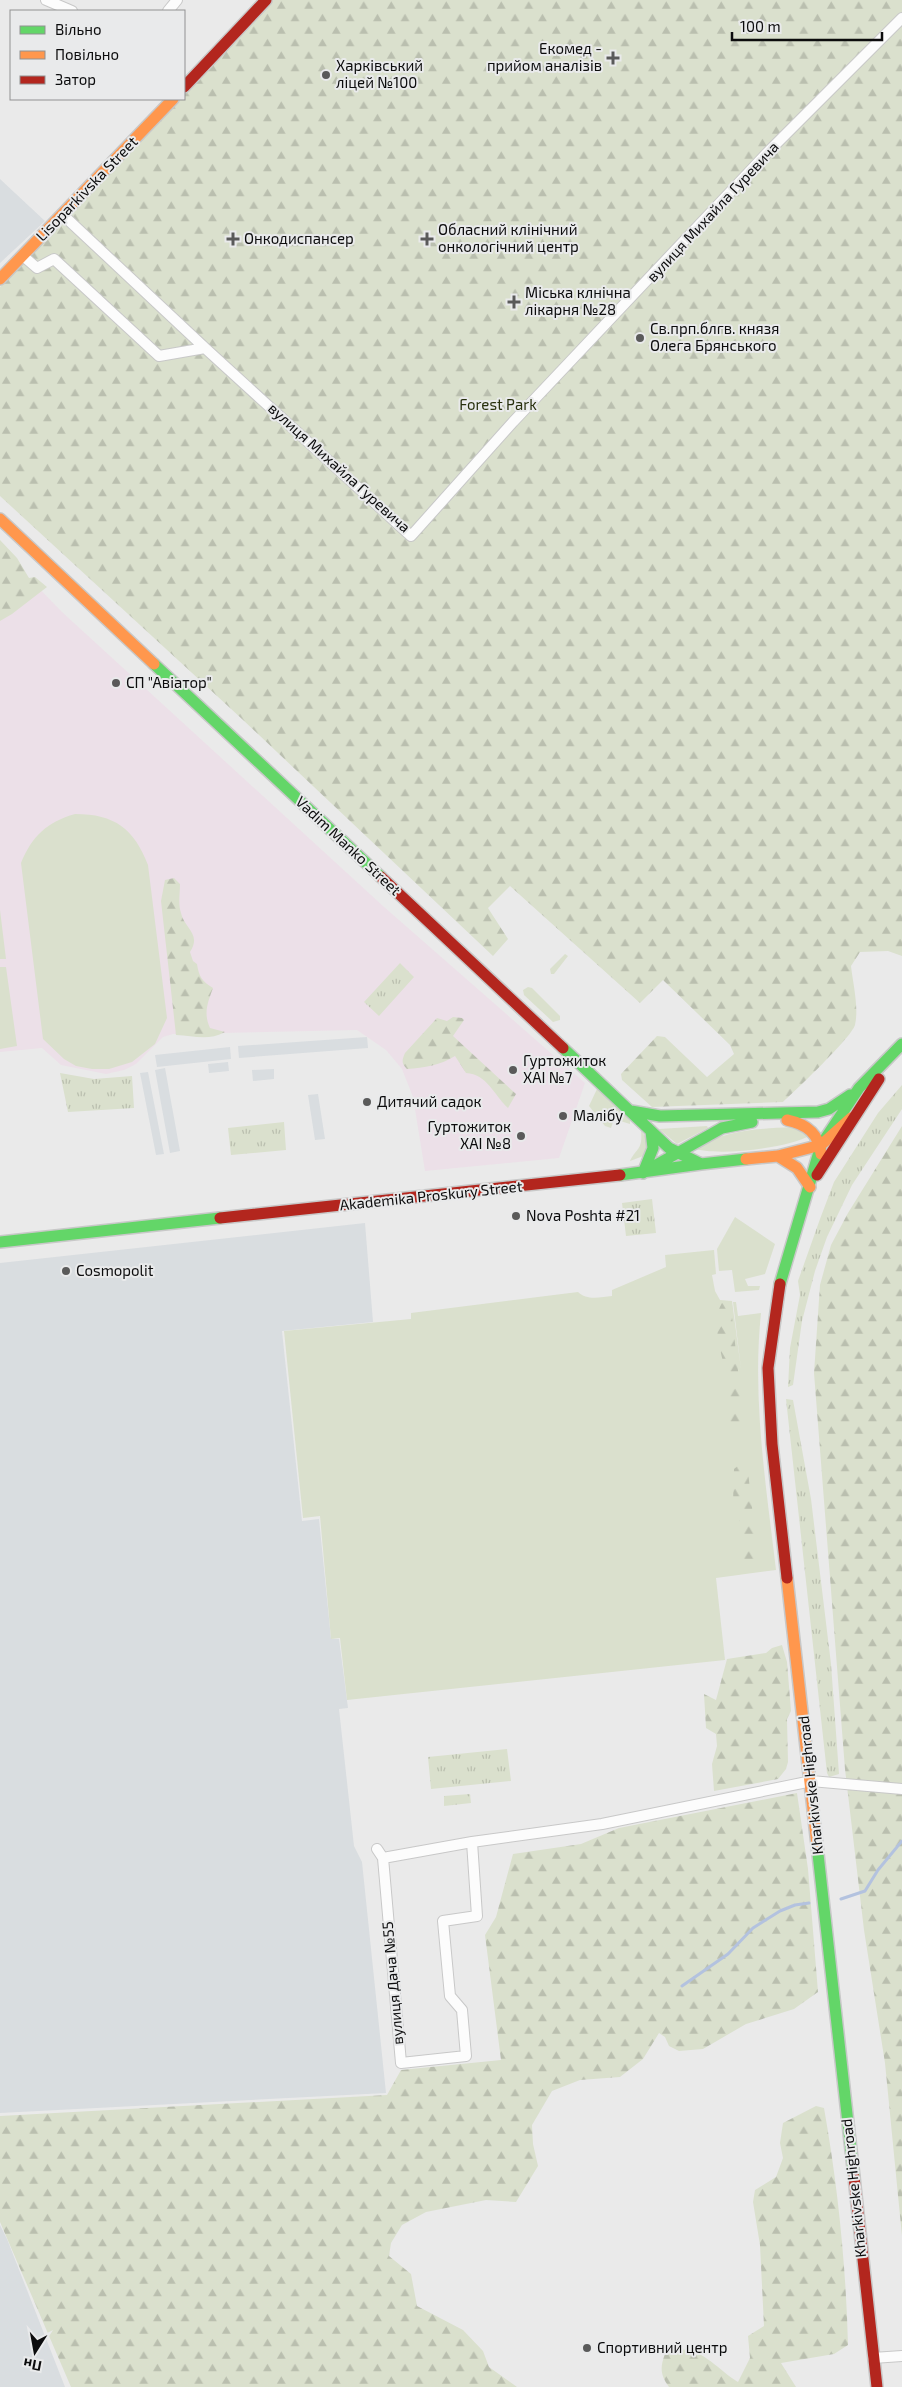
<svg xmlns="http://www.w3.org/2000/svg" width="902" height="2387" font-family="'Exo 2',sans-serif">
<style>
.built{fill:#d9dde0}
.education{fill:#ece0e8}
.grass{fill:#dae0cd}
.forest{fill:url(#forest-firs)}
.park{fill:url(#park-tufts)}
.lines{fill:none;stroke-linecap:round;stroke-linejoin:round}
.stream{stroke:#b3c2df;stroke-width:3}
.street-casing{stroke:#c8c8c8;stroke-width:12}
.fast-casing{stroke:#c8c8c8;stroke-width:14}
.slow-casing{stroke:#c8c8c8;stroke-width:14}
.jam-casing{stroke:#c8c8c8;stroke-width:14}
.street{stroke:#fcfcfc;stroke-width:10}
.fast{stroke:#63d668;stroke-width:11}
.slow{stroke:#ff974d;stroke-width:11}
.jam{stroke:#b3261e;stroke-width:11}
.poi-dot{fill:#5a5a5a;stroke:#e9eaeb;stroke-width:2}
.labels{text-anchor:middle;stroke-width:4;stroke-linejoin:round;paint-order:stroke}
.poi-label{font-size:15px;fill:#0c0c0d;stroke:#e9eaeb;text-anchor:start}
.street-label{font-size:15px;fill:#0c0c0d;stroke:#e9eaeb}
.park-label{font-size:15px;fill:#28300d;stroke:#e9eaeb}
</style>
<defs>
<pattern id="forest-firs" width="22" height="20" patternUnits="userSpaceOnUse" patternTransform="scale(1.25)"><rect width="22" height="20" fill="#dae0cd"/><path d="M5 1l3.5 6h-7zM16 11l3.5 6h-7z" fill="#babfaf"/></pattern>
<pattern id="park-tufts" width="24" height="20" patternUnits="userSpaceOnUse" patternTransform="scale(1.25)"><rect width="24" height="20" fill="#dae0cd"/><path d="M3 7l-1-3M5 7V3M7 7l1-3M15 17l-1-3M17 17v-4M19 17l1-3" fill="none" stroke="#babfaf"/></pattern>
</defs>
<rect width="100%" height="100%" fill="#eaeaea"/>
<path class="built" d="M0,179L45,221L0,263Z
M367,1037L368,1048L239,1058L238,1046Z
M230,1047L231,1059L157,1067L155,1055Z
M228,1062L229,1071L209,1073L208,1064Z
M165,1068L180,1151L170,1153L155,1070Z
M274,1069V1079L253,1081L252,1070Z
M148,1072L164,1154L156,1155L140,1073Z
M318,1094L325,1139L315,1140L308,1095Z
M365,1223L373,1322L282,1331L302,1521L319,1519L331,1639H339L348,1708L339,1709L354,1846L362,1862L386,2093L0,2113V1263Z
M0,2225L7,2239L65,2387H0Z"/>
<path class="education" d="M0,548L62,612L383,906L585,1083L559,1158L425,1171L413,1097L402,1069L386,1050L357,1030L173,1034L163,1037L136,1064L124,1070L106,1074L61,1065L42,1048L0,1052Z"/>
<path class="grass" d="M75,814C115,814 134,829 148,865L167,1018L155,1044L132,1062L109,1069H92L76,1066L64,1059L43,1039L21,863C32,836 47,822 75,814Z
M0,910L6,959H0Z
M565,954L568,956L554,974H551L550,969Z
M0,967H6L17,1046L0,1049Z
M528,987L532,988L560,1016V1020L553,1022L524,995L523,990Z
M597,1089L630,1120V1124L614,1119L611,1128L605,1126L589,1106Z
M707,1126L708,1128L677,1144L659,1129Z
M793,1127L811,1135C790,1148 716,1157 693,1148C728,1130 755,1129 793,1127Z
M641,1131L650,1142L646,1155L630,1161C636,1148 643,1150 641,1131Z
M735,1217L775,1244L765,1274L745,1279L748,1286H760L759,1290L735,1292L732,1270L719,1271L717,1249Z
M714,1250L716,1274L712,1275L715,1291L720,1300L732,1301L741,1369L733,1302H736L738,1316L761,1313C752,1399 766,1485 776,1570L716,1578L725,1660L347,1700L340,1638L331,1639L320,1516L303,1518L284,1331L411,1319V1313L578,1292C587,1301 601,1297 612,1296V1290L666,1267L665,1255Z"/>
<path class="forest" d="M270,0H902V956L888,951L860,952L851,966C853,984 859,1007 855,1025C851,1038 796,1090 783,1102L652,1107L622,1080L621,1074L657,1036L665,1037L707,1077L734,1054L730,1045L663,980L640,1003L510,886L488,908L508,939L493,956L242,719L0,496V287L177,99H184V92Z
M0,540L17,558L29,578L35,577L47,587L12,614L0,621Z
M174,878L180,884C180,894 178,904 181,913C184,928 202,934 190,952L193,961L197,964C199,977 202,981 213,988C208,1002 203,1013 210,1028L225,1032C209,1041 194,1036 176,1035L161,901L165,880Z
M453,1017L462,1018L464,1020L453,1036L516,1094L508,1108C494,1095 487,1074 466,1073L455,1056C441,1065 424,1068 407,1069C401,1063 402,1060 405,1053L437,1018L447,1021Z
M902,1126V2236L885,2063L864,1930L845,1769L814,1373L820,1285L831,1245L848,1213Z
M722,1303L731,1307L743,1416L740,1426L733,1433C723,1420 729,1403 728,1387C726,1366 717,1347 717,1326C716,1317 718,1310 722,1303Z
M740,1464L748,1472L758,1559L753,1569L743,1570L736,1564L743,1548L739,1517L733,1503L734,1469Z
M782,1645L787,1662L791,1711L787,1719L788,1762L786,1769L778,1779L714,1791L712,1764L717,1746L716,1734L706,1728L704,1694L716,1700L727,1659L766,1653L772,1648Z
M797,1793L808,1869L818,1992L794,2009L746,2024L703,2049L679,2051L669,2046L665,2037L659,2033L643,2059L620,2077L580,2080L552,2091L532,2125L533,2144L538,2166L516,2202L486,2200L426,2212L402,2225L391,2243L389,2256L411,2274L417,2306L463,2330L483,2351L489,2367L517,2387H71L0,2222V2116L387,2095L401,2070L501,2060L485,1935L496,1917L513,1854L581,1844L619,1828Z
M816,2106L824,2108C838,2187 846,2266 848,2345L834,2354L781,2363L796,2387H669C660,2375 660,2367 665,2354C695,2338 715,2368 738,2382L750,2358L748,2336L764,2326L760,2245L753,2202L755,2190L776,2177L783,2158L780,2143L783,2123Z"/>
<path class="park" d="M400,963L414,977L379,1016L364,1002Z
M60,1073L94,1079L132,1076L134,1108L68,1112Z
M902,1085V1109L852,1185L827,1237L815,1271L802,1321L793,1385L788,1387L790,1348L800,1295L798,1281L820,1219L834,1182L878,1113Z
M284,1122L286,1150L231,1155L228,1128Z
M652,1199L656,1233L626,1236L622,1203Z
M786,1399L793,1400L811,1499L831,1664L839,1774L829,1777L827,1773Z
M507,1749L511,1781L431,1789L428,1757Z
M470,1794L471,1803L444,1806V1796Z"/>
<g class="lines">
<path class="stream" d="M841,1899L865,1891L878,1870L902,1841
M682,1986L728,1954L753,1928L780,1911L795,1905L809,1903"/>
<defs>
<path id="street" d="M46,0L72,11
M168,11L177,0
M63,215L205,348
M23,256L37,268L54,259L159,356L205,348L411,536L513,422L767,153L902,18
M377,1849L383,1858L472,1842L602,1824L802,1783L811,1781L902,1789
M383,1858L401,2063L466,2056L462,2010L450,1996L443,1921L477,1916L472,1842
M873,2358L902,2356"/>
<path id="fast" d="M154,664L381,877
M563,1048L669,1148L701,1164L746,1159
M631,1111L660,1116L818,1112L829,1109L850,1095
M649,1169L722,1128L752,1122
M643,1173L653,1148L651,1131
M620,1175L701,1164
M0,1242L220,1218
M780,1284L821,1145L859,1088L902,1044
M817,1845L854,2177"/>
<path id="slow" d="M0,279L173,99
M0,519L154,664
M787,1120C806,1124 819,1133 821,1154
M778,1156L797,1168L810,1187
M746,1159L778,1156L821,1145L851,1118
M787,1578L817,1845"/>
<path id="jam" d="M184,87L266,0
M381,877L563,1048
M817,1175L879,1079
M220,1218L620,1175
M780,1284L768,1368L772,1444L787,1578
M854,2177L877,2387"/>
</defs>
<use href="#street" class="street-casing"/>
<use href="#fast" class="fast-casing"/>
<use href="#slow" class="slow-casing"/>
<use href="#jam" class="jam-casing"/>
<use href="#street" class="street"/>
<use href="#fast" class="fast"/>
<use href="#slow" class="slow"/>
<use href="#jam" class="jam"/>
</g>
<g class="poi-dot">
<path d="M610.5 50.5h5v5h5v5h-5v5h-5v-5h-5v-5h5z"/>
<circle cx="326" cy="75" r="5"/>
<path d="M230.5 231.5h5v5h5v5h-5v5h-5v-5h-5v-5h5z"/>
<path d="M424.5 231.5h5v5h5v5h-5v5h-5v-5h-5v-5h5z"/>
<path d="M511.5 294.5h5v5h5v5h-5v5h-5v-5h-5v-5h5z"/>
<circle cx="640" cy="338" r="5"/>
<circle cx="116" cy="683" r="5"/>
<circle cx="513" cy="1070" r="5"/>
<circle cx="367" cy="1102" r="5"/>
<circle cx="563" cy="1116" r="5"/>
<circle cx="521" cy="1136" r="5"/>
<circle cx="516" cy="1216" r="5"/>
<circle cx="66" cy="1271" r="5"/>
<circle cx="587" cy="2348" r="5"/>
</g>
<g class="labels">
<g class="poi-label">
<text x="602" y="54" text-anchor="end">Екомед -<tspan x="602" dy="17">прийом аналізів</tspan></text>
<text x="336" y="71">Харківський<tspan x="336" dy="17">ліцей №100</tspan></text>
<text x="438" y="235">Обласний клінічний<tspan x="438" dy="17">онкологічний центр</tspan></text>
<text x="244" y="244">Онкодиспансер</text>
<text x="525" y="298">Міська клнічна<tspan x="525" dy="17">лікарня №28</tspan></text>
<text x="650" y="334">Cв.прп.блгв. князя<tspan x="650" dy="17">Олега Брянського</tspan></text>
<text x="126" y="688">СП "Авіатор"</text>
<text x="523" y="1066">Гуртожиток<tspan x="523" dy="17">ХАІ №7</tspan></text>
<text x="377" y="1107">Дитячий садок</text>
<text x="573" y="1121">Малібу</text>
<text x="511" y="1132" text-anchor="end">Гуртожиток<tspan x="511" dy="17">ХАІ №8</tspan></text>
<text x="526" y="1221">Nova Poshta #21</text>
<text x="76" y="1276">Cosmopolit</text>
<text x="597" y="2353">Спортивний центр</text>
</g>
<g class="street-label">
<text transform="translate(87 189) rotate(-46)" y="5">Lisoparkivska Street</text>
<text transform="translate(713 212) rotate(-47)" y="5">вулиця Михайла Гуревича</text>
<text transform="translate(339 468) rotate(42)" y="5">вулиця Михайла Гуревича</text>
<text transform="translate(348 846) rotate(43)" y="5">Vadim Manko Street</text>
<text transform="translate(431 1196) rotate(-6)" y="5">Akademika Proskury Street</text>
<text transform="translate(811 1785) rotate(-96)" y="5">Kharkivske Highroad</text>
<text transform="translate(393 1983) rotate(-95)" y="5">вулиця Дача №55</text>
<text transform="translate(854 2188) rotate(-96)" y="5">Kharkivske Highroad</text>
</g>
<g class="park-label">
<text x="498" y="410">Forest Park</text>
</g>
</g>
<rect x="10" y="10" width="175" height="90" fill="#e9eaeb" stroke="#919192"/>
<rect x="20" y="26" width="25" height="8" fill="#63d668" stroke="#919192"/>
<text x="55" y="35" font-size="15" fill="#0c0c0d">Вільно</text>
<rect x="20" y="51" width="25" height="8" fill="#ff974d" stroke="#919192"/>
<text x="55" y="60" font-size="15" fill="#0c0c0d">Повільно</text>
<rect x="20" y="76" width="25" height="8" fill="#b3261e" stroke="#919192"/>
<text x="55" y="85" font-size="15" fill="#0c0c0d">Затор</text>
<g transform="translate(35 2352) rotate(191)" stroke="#e9eaeb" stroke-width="4" paint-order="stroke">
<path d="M0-4L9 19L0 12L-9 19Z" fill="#0c0c0d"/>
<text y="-8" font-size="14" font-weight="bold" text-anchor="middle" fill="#0c0c0d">Пн</text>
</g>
<path d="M732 32v8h150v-8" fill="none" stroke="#0c0c0d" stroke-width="2.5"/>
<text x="740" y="32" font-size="15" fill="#0c0c0d" stroke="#e9eaeb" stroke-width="4" paint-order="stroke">100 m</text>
</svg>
